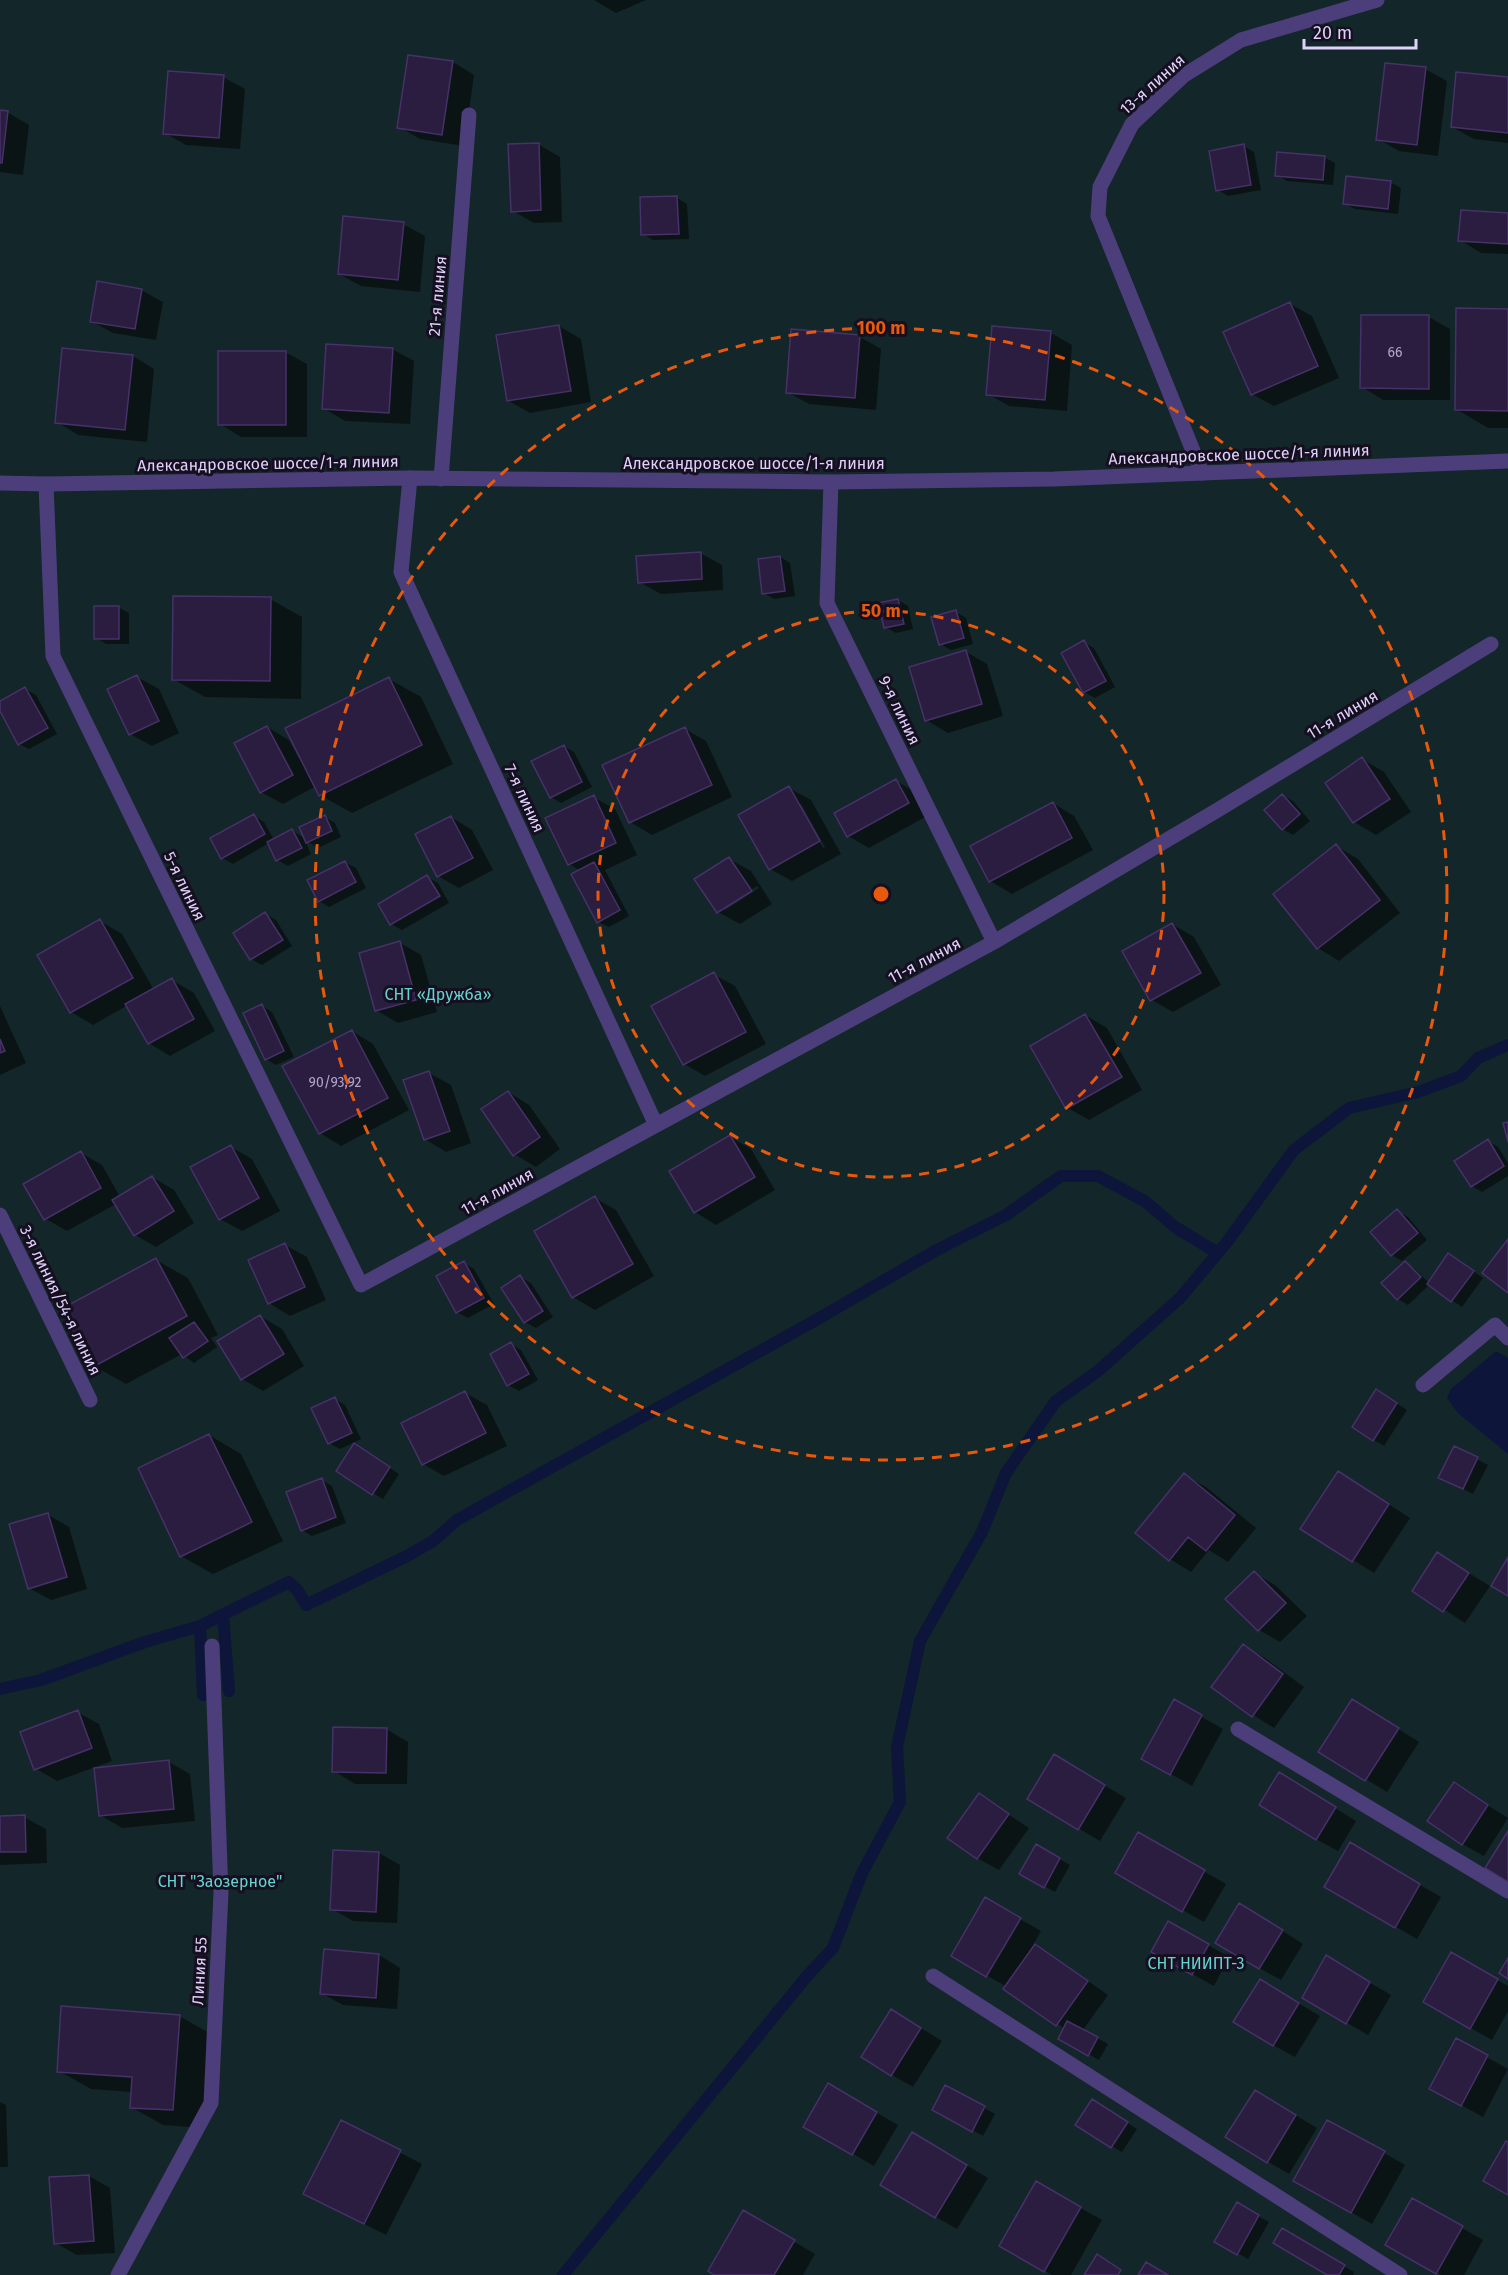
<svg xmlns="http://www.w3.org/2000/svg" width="1508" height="2275" font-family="'Fira Sans',sans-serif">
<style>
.green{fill:#132629}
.water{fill:#0d153b}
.shadow{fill:#0007;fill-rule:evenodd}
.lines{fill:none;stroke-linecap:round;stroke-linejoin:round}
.stream{stroke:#0d153b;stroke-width:12}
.building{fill:#2a1d3f;stroke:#473169;stroke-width:1.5}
.minor{stroke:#4c3e7b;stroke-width:15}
.tertiary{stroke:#4c3e7b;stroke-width:15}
.ring{fill:none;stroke:#e8590c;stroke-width:3;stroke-dasharray:10 8}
.labels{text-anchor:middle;stroke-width:6;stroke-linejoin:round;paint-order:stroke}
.number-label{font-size:14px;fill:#b2a5cc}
.street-label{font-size:16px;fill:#dfd2fb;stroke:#150f20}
.park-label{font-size:16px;fill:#65d4ce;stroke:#150f20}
.centre{fill:#e8590c;stroke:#150f20;stroke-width:3}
.ring-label{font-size:18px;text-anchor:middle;font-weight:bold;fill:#e8590c;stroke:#150f20;stroke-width:6;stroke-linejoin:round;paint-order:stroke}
</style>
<rect width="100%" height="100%" fill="#150f20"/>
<path class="green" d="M0,0H1508V2275H0Z"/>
<path class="water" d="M1496,1351L1508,1358V1454L1458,1413L1447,1398L1451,1389Z"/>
<path class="shadow" d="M594,0H646L616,13Z
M409,56L453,62L474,75L464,146L420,139L399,127Z
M1425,69L1447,81L1438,156L1399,151L1378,139Z
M223,77L245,89L240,149L186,145L165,133Z
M1508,79V143L1474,139L1452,127Z
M0,111L7,112L29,125L23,175L0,172Z
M538,144L560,157L562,222L534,223L513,211Z
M1244,146L1254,152L1261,190L1228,196L1218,190Z
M1324,157L1335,163L1333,185L1287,181L1277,175Z
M1390,182L1401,188L1398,214L1355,209L1345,204Z
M677,198L687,204L689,239L653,240L643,234Z
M1508,214V254L1481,253L1460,240Z
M403,224L425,236L420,292L361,286L339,274Z
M141,290L163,302L156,340L113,333L91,321Z
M1290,304L1312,316L1339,378L1274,406L1252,394Z
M1508,310V428H1488L1456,409Z
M1362,316L1429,317L1450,329V400H1383L1362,387Z
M559,326L581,339L591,402L530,413L509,401Z
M993,328L1051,333L1072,345L1067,411L1009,406L988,394Z
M860,337L881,349L876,410L809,404L787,392Z
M392,349L414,361L410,424L345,421L323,408Z
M285,352L307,364V437H241L220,424Z
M133,356L154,369L147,442L78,435L57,422Z
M700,553L722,565L723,590L661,594L639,582Z
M780,557L790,563L795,596L774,599L764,593Z
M270,599L302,617L301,699L205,697L173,679Z
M898,600L908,606L913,629L896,633L885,627Z
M118,607L129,613V644H106L96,638Z
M956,612L966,618L973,644L951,650L940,644Z
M1083,642L1094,648L1115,687L1095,698L1084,692Z
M966,652L987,664L1003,716L948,733L926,720Z
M137,677L159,689L179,733L152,746L130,734Z
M389,679L421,697L453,764L352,813L320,795L316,786L283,804L261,792L267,727L289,740L299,759Z
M25,689L36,695L57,734L29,749L19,744L0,708V702Z
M685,729L706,741L732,797L652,835L630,822Z
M564,746L574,752L592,787L561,803L551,797Z
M1362,759L1384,772L1411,812L1376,835L1354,822L1327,783Z
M896,781L917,793L929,815L869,848L848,836Z
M789,788L811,800L841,854L792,881L770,869ZM798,804H801L825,847L823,848Z
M1282,795L1293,801L1310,821L1293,835L1283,829Z
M593,797L615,809L637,855L605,870L629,916L609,927L598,922L581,871L569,864Z
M1053,803L1074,816L1093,850L1012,894L990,881Z
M254,816L264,822L274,840L292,831L307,839L325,817L335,823L341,837L318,848L304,839L311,854L288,866L277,860L269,843L233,864L222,858Z
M451,817L472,830L493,870L459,888L438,876Z
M1336,846L1358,859L1400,913L1339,961L1318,948Z
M729,859L751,871L772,904L740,924L718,912ZM757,886L759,888L725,910V906Z
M345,862L356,868L366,888L329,907L319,901Z
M427,877L438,883L449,903L402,930L391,924Z
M265,914L276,920L292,946L262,965L251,959Z
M100,921L122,934L154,990L172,980L194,993L215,1031L170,1056L149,1043L128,1005L93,1025L71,1012Z
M1172,924L1194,937L1221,985L1173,1012L1152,1000Z
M400,943L421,955L437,1012L398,1023L376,1010Z
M713,974L735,986L766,1044L705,1076L684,1064Z
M0,1006L26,1063L0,1075Z
M262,1006L272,1012L294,1057L276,1065L266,1059Z
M1085,1015L1107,1028L1142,1090L1089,1120L1068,1108Z
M352,1031L373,1044L409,1110L341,1146L320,1133Z
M429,1073L451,1085L471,1143L446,1152L425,1139Z
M508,1092L529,1105L560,1149L536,1167L514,1154Z
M730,1137L751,1149L775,1190L716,1225L695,1212Z
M1488,1141L1498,1147L1508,1163V1176L1482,1192L1472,1186Z
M231,1147L252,1159L280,1211L242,1231L220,1219Z
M81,1153L102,1165L120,1197L152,1177L174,1190L194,1223L156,1247L135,1235L116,1204L67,1231L46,1219Z
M595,1198L616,1210L654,1276L595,1310L573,1297Z
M1397,1211L1408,1217L1427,1240L1402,1261L1392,1255Z
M285,1245L307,1257L326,1300L290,1316L269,1303Z
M156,1260L188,1278L218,1335L211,1338L217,1347L194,1363L182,1354L126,1384L94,1366Z
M1459,1261L1483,1278L1462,1307L1429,1285L1408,1305L1398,1299L1405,1263L1415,1269L1429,1283Z
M464,1263L474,1269L494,1304L468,1318L457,1312L438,1277Z
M520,1277L531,1283L553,1317L536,1328L525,1322L503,1288Z
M260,1316L282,1329L304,1366L263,1391L242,1379Z
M511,1344L521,1350L538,1380L519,1391L508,1385Z
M465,1393L487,1405L507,1446L444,1476L423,1464Z
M1387,1397L1407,1410L1384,1446L1374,1440Z
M335,1399L345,1405L361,1439L340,1449L329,1443Z
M209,1435L241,1454L283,1541L213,1574L181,1556Z
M1455,1448L1488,1465L1473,1494L1450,1483Z
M364,1451L399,1474L383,1499L373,1493Z
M1184,1475L1206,1487L1256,1528L1228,1562L1209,1550L1191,1572L1170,1559Z
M322,1480L332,1486L346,1523L312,1536L302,1530Z
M1359,1485L1410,1518L1374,1573L1302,1528Z
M47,1514L69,1527L87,1589L51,1600L29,1588Z
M1459,1567L1490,1586L1465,1623L1414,1590Z
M1254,1573L1275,1585L1307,1616L1280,1642L1259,1630Z
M1243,1646L1265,1658L1304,1687L1274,1728L1253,1715Z
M1174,1701L1223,1729L1192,1786L1143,1758Z
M77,1712L99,1724L112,1761L57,1781L35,1768Z
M1373,1713L1419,1742L1387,1792L1320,1751Z
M386,1729L408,1742L407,1784H355L334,1771Z
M1054,1756L1126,1798L1100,1841L1029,1799Z
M169,1762L190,1774L195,1821L122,1828L100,1815Z
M1454,1784L1508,1818L1484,1856L1462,1844Z
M1301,1787L1356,1821L1338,1851L1316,1839Z
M979,1795L1029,1828L999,1870L977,1858Z
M24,1817L46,1829L47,1863L0,1865V1818Z
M1139,1834L1226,1884L1204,1922L1117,1873Z
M1350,1844L1441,1897L1417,1939L1326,1886Z
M1036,1846L1070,1865L1055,1892L1021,1873Z
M379,1853L400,1865L397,1923L353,1921L332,1909Z
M985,1899L1041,1931L1033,1945L1057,1959L1108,1995L1083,2030L1108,2044L1099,2060L1060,2038L1065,2029L1007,1987L953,1956Z
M1261,1917L1303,1944L1281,1980L1259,1968Z
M1208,1945L1229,1957L1214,1986L1174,1964Z
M325,1951L379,1955L400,1968L397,2009L343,2005L321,1993Z
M1451,1954L1508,1986V2011L1492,2040L1425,2002Z
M1327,1958L1391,1995L1368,2035L1304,1998Z
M1281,1993L1320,2016L1295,2057L1273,2045Z
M179,2016L211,2034L205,2128L163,2125L131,2107L132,2092L91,2089L59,2071Z
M913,2023L942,2041L913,2087L892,2075Z
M1456,2040L1508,2069L1483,2117L1452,2100Z
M829,2085L898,2125L874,2166L805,2126Z
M946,2087L995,2114L983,2136L934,2109Z
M0,2102L6,2105L8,2167H0Z
M1277,2104L1317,2128L1289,2174L1267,2161Z
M1102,2106L1137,2129L1122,2152L1112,2146Z
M341,2122L422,2164L386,2235L327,2205Z
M934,2146L988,2178L957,2229L936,2217Z
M1384,2153L1405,2165L1372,2224L1316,2193Z
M89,2176L110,2188L115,2253L77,2255L55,2243Z
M1036,2183L1102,2220L1071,2275H1052L1001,2246Z
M1413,2200L1483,2240L1464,2275H1441L1387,2244Z
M1237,2204L1269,2222L1248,2259L1216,2241Z
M744,2212L815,2254L803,2275H717Z
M1282,2230L1354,2272L1353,2275H1330Z"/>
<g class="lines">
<path class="stream" d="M223,1615L229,1691
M200,1626L203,1695
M0,1689L41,1680L145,1642L200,1626L289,1582L298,1591L306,1605L407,1556L433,1541L457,1520L816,1320L935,1251L1006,1215L1061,1176H1098L1146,1202L1175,1227L1218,1253
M563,2275L807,1976L833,1948L862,1873L900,1802L897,1747L920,1641L982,1532L1006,1473L1056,1401L1098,1371L1180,1298L1227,1242L1294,1150L1349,1108L1418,1092L1461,1076L1478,1058L1508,1045"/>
</g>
<path class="building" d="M408,55L453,61L442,135L397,128Z
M1385,63L1426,67L1417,145L1376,140Z
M168,71L224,75L219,138L163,134Z
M1456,72L1508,77V133L1451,127Z
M0,110L8,111L2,163H0Z
M539,143L541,210L511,212L508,144Z
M1244,144L1251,185L1216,191L1209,151Z
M1277,152L1325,156L1323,180L1275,176Z
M1346,176L1391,181L1388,209L1343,204Z
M677,196L679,234L641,235L640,197Z
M1461,210L1508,213V244L1458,241Z
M343,216L404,222L398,280L338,274Z
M97,281L142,289L135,329L90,322Z
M1290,302L1318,366L1251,395L1223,332Z
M1456,308L1508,309V411L1455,410Z
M1361,315H1429V389L1360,388Z
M559,325L571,391L507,401L496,335Z
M992,326L1051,331L1045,400L986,395Z
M791,329L860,335L855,398L786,393Z
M326,344L393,348L389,413L322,409Z
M62,348L133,355L125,430L55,423Z
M218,351H286V425H218Z
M701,552L702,579L638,583L636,556Z
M780,556L785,591L762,594L758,559Z
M173,596L271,597L270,681L172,680Z
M898,599L904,624L884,628L878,603Z
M94,606H119V639H94Z
M956,610L964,638L939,645L931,617Z
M1084,640L1106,681L1083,693L1061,653Z
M966,650L982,704L925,721L909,667Z
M137,675L159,721L129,735L107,689Z
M389,677L422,745L319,796L285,728Z
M25,687L48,728L18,745L0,711V701Z
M267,726L293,775L260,793L234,743Z
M685,727L712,785L629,823L602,765Z
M564,745L582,782L550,798L531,761Z
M1362,757L1390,799L1353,823L1325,783Z
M896,779L909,803L847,837L834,813Z
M789,786L820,841L769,870L738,815Z
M1282,794L1300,814L1282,830L1264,810Z
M594,795L616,843L568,865L545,818Z
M1053,802L1072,838L989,882L970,846Z
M254,814L265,834L221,859L210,838Z
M325,815L332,831L306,843L299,827Z
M451,816L473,858L437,877L415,834Z
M292,829L302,848L276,861L267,842Z
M1336,844L1380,900L1317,949L1273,894Z
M729,857L752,891L717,913L694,879Z
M345,861L356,882L318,902L307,880Z
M594,862L620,910L597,923L571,874Z
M427,875L440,896L390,925L378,904Z
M265,912L283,940L250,960L233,933Z
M100,919L133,978L70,1013L37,955Z
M1172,923L1201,973L1150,1001L1122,951Z
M400,941L416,1000L375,1011L359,953Z
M714,972L746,1032L683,1065L651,1006Z
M172,978L194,1019L148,1044L125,1004Z
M262,1004L284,1051L265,1060L243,1013Z
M1085,1014L1122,1077L1066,1109L1030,1046Z
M352,1030L388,1098L319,1134L282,1066Z
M0,1039L5,1051L0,1053Z
M429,1071L450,1131L424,1140L403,1080Z
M508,1091L540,1137L513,1156L481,1109Z
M1508,1122V1142L1503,1123Z
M730,1135L755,1177L694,1213L669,1171Z
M1488,1139L1504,1166L1471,1187L1454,1161Z
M231,1145L259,1198L219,1220L190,1167Z
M81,1151L101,1188L44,1220L23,1184Z
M152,1176L174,1211L134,1236L112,1200Z
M595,1196L633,1264L572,1298L534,1231Z
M1397,1209L1418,1233L1391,1256L1370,1232Z
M1508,1239V1293L1482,1273Z
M285,1243L305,1287L268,1304L248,1260Z
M1448,1253L1474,1271L1451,1302L1427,1284Z
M156,1258L187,1316L93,1367L61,1309Z
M464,1261L484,1298L456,1313L436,1276Z
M1405,1261L1421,1277L1397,1300L1381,1283Z
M520,1275L543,1311L524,1323L501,1288Z
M260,1315L284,1354L241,1380L217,1341Z
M194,1322L208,1341L183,1358L169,1338Z
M511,1342L529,1374L507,1386L490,1354Z
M1376,1389L1397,1403L1373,1441L1352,1427Z
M465,1391L486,1433L422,1465L401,1423Z
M335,1397L352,1433L328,1444L311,1408Z
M209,1434L252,1522L180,1557L138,1468Z
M354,1443L390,1467L372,1495L336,1471Z
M1454,1446L1478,1457L1463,1489L1438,1478Z
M1338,1471L1389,1504L1352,1562L1300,1529Z
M1184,1473L1235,1515L1206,1551L1188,1537L1169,1561L1135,1533Z
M322,1478L336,1517L301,1531L286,1492Z
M48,1513L67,1577L28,1589L9,1524Z
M1437,1552L1469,1573L1443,1612L1412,1591Z
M1508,1557V1596L1491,1586Z
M1254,1571L1286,1603L1258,1631L1225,1599Z
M1243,1644L1283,1674L1252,1717L1211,1687Z
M1174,1699L1202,1715L1170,1775L1141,1759Z
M1352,1699L1399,1728L1365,1781L1318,1752Z
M78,1710L92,1748L34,1770L20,1732Z
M333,1727L387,1728L386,1773L332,1772Z
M1054,1754L1105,1785L1078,1830L1027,1799Z
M169,1760L174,1809L99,1816L94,1768Z
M1279,1772L1336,1807L1316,1840L1259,1805Z
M1454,1782L1488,1805L1462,1845L1427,1821Z
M979,1793L1009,1814L977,1859L947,1838Z
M25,1815L26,1852H0V1816Z
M1508,1831V1882L1485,1868Z
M1138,1832L1205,1870L1182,1912L1115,1873Z
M1350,1842L1420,1884L1395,1928L1324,1887Z
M1036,1844L1060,1858L1044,1888L1019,1874Z
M333,1850L379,1852L376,1912L330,1910Z
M985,1897L1021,1918L986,1977L951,1956Z
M1239,1903L1283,1930L1259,1969L1215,1943Z
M1168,1921L1209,1944L1192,1975L1151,1952Z
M1035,1944L1088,1981L1056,2026L1003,1989Z
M324,1949L379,1954L376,1998L320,1994Z
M1451,1952L1498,1979L1470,2029L1423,2002Z
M1326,1955L1370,1982L1346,2024L1302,1998Z
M1508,1958V1979L1499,1973Z
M1260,1979L1299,2003L1273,2046L1233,2022Z
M61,2006L180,2015L173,2110L130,2108L132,2077L57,2072Z
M891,2009L921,2028L891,2076L861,2057Z
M1067,2021L1098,2037L1088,2056L1058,2039Z
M1456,2038L1488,2055L1461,2106L1429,2089Z
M828,2083L877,2112L852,2155L803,2127Z
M945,2085L985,2106L972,2132L932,2110Z
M1255,2090L1296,2115L1267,2163L1225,2137Z
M1092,2099L1128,2122L1111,2148L1075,2125Z
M341,2120L401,2150L364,2224L303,2194Z
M1327,2120L1385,2151L1351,2213L1293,2181Z
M912,2132L967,2165L935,2218L880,2185Z
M1506,2141L1508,2142V2195L1483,2181Z
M89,2175L94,2241L54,2244L49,2177Z
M1036,2181L1081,2207L1044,2272L999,2246Z
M1412,2198L1463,2226L1436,2274L1385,2245Z
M1237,2202L1259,2215L1237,2255L1214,2242Z
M743,2210L795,2240L774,2275H714L708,2271Z
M1282,2228L1345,2265L1339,2275H1327L1273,2243Z
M1097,2254L1121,2270L1118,2275H1084Z
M1146,2262L1168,2275H1138Z"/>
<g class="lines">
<path class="minor" d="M1202,473L1098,216L1100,187L1132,124L1183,76L1241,40L1377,0
M410,478L401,572L656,1125
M441,479L469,115
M831,482L827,603L994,942
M46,484L53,656L361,1285L994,942L1216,811L1491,644
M0,1215L90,1400
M1423,1385L1495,1325L1508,1338
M1238,1729L1508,1891
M933,1976L1400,2275
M118,2275L211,2103L221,1893L212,1646"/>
<path class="tertiary" d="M0,483L46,484L410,478L831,482L1054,479L1508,461"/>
</g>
<g class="ring">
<circle cx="881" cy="894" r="283"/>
<circle cx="881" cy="894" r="566"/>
</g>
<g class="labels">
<g class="number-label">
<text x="1395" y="357">66</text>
<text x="335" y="1087">90/93,92</text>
</g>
<g class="street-label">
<text transform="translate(1152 84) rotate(-42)" y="6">13-я линия</text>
<text transform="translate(437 296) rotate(-85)" y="6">21-я линия</text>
<text transform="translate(1239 454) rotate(-2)" y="6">Александровское шоссе/1-я линия</text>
<text transform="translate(268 463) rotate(-1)" y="6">Александровское шоссе/1-я линия</text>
<text x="754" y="469">Александровское шоссе/1-я линия</text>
<text transform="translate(900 710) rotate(64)" y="6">9-я линия</text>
<text transform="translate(1342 714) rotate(-31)" y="6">11-я линия</text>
<text transform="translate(525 798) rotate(65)" y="6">7-я линия</text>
<text transform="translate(185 886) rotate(64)" y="6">5-я линия</text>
<text transform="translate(924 960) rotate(-28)" y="6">11-я линия</text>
<text transform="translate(497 1191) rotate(-29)" y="6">11-я линия</text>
<text transform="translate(61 1300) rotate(64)" y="6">3-я линия/54-я линия</text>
<text transform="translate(199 1971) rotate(-87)" y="6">Линия 55</text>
</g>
<g class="park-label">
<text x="438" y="1000">СНТ «Дружба»</text>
<text x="220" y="1887">СНТ "Заозерное"</text>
<text x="1196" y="1969">СНТ НИИПТ-3</text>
</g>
</g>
<circle cx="881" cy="894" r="9" class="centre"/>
<g class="ring-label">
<text x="881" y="334">100 m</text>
<text x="881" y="617">50 m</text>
</g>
<path d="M1304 39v9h112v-9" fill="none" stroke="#dfd2fb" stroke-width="3"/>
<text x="1313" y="39" font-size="18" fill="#dfd2fb" stroke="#150f20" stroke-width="4.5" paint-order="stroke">20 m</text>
</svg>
